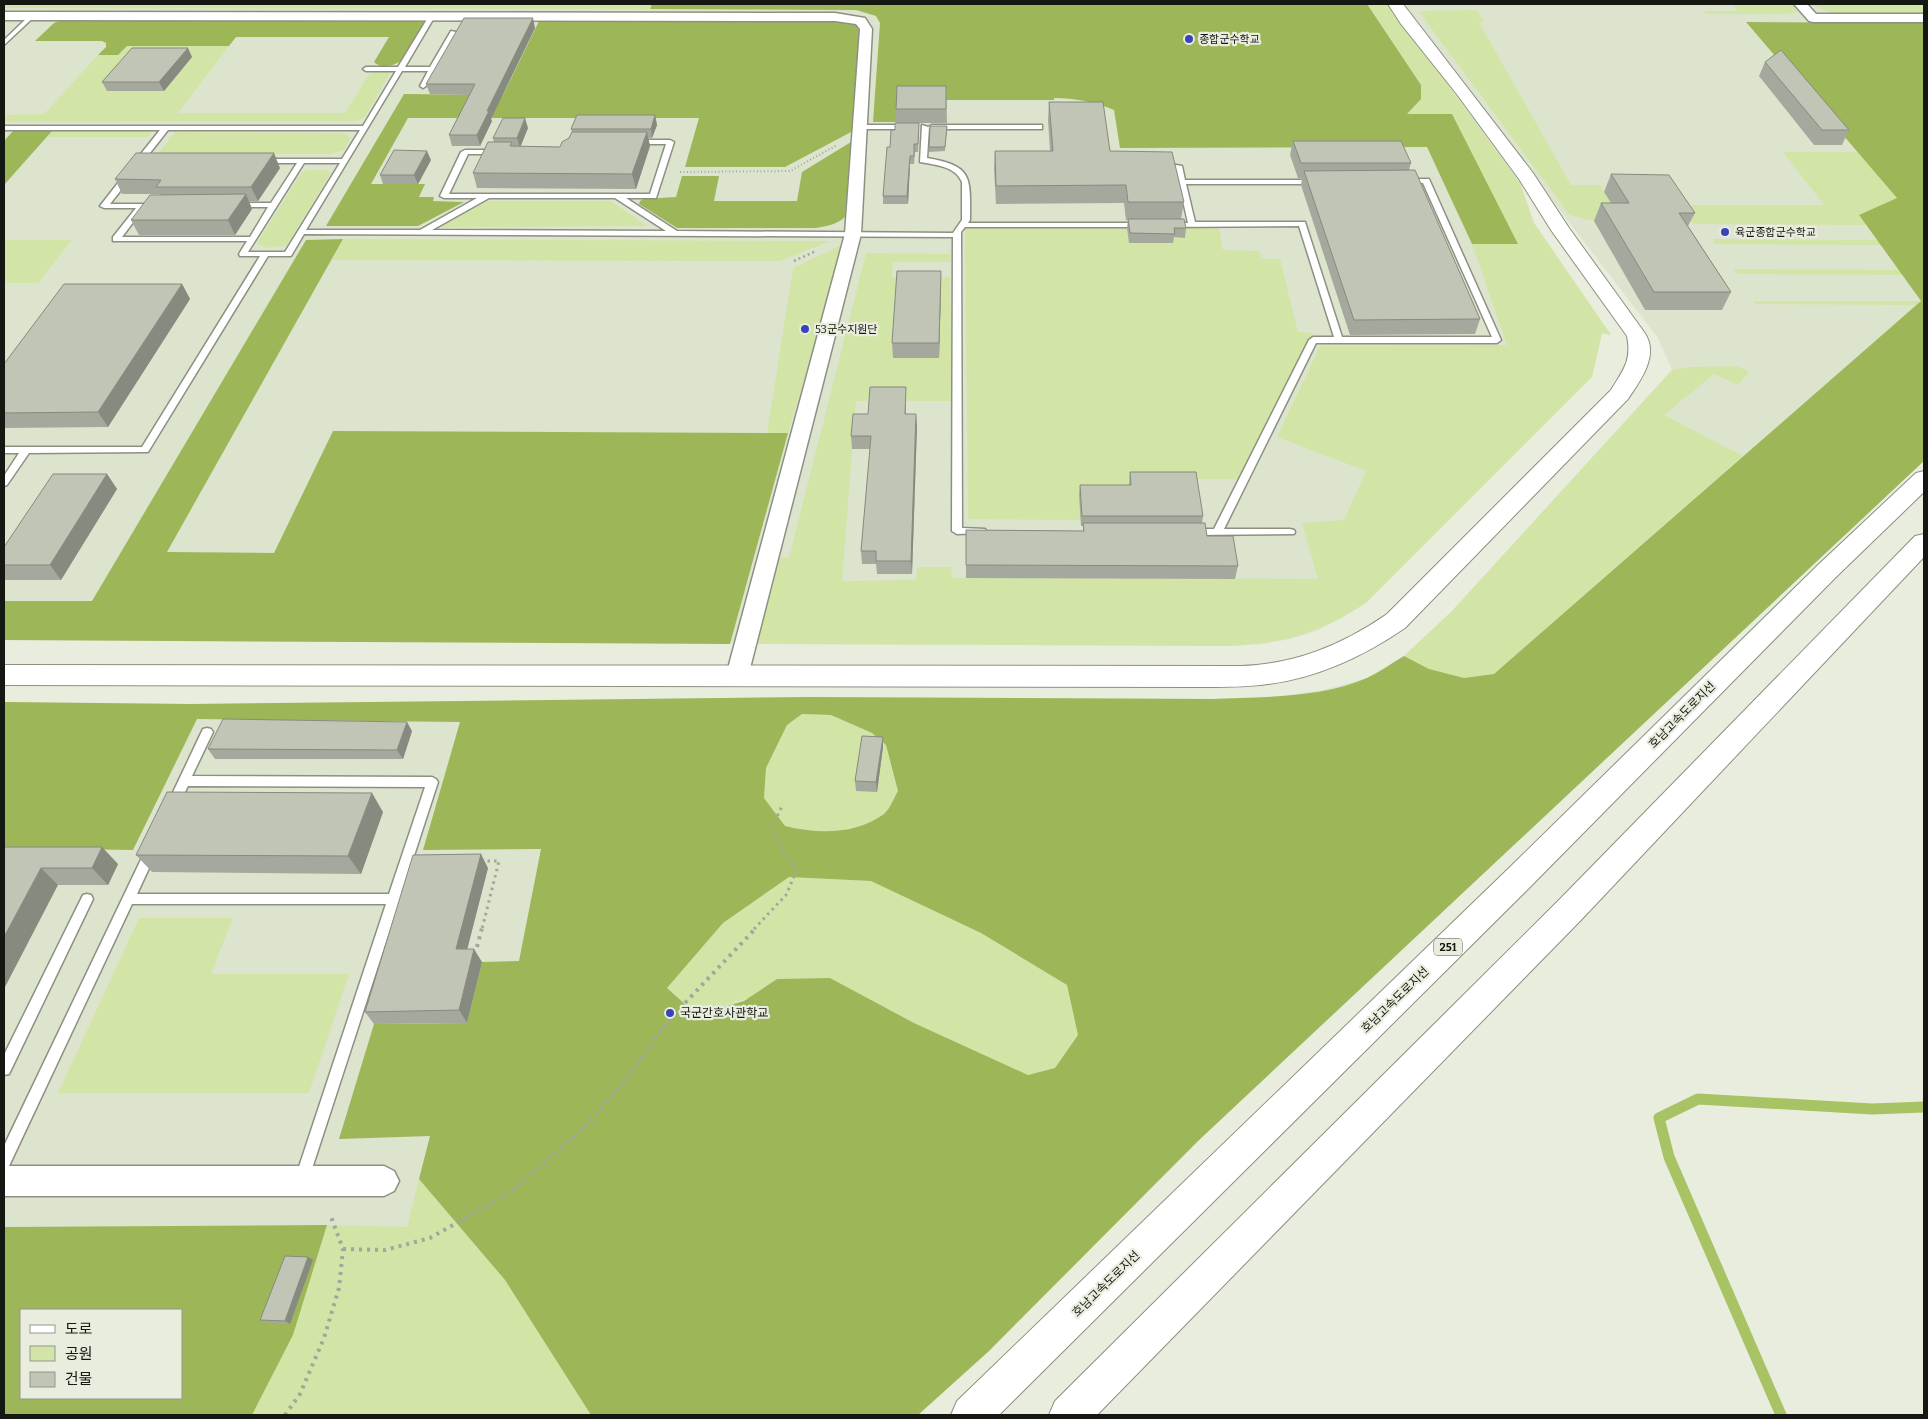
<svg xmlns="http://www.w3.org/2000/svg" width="1928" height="1419" font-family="Bitter,'Noto Sans KR',serif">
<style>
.built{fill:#dde4ce;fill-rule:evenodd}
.green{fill:#d2e5a7}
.forest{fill:#9db758;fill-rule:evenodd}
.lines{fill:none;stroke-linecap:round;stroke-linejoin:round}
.stream{stroke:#a8c363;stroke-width:11}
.service-casing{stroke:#8c9082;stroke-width:3}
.minor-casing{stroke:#8c9082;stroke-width:3}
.tertiary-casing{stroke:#8c9082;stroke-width:2}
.motorway-casing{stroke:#8c9082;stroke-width:2}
.path-far3{stroke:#a2a69b;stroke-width:2;stroke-dasharray:1 2.5;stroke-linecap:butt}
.path-far2{stroke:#a2a69b;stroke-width:2.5;stroke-dasharray:2 3;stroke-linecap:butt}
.path-far1{stroke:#a2a69b;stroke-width:3;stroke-dasharray:2.5 4;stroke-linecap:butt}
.path{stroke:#a2a69b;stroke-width:4;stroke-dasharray:3 5;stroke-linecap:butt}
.service{fill:#fff;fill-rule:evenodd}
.minor{fill:#fff;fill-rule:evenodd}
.tertiary{fill:#fff;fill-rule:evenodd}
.motorway{fill:#fff;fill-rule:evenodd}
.wall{fill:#a5a99d}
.shaded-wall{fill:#868a7f}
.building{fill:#c0c5b6;stroke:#868a7f}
.poi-dot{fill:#3844b7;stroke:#e8edde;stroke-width:2}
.labels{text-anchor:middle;stroke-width:4.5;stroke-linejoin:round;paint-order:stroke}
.far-poi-label{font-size:11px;fill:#151712;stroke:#e8edde;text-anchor:start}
.shield{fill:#e8edde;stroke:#54574f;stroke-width:1}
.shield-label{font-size:11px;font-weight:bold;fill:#151712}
.street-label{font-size:12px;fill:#151712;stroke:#e8edde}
.poi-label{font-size:12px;fill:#151712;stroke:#e8edde;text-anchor:start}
</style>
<rect width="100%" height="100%" fill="#e8edde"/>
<path class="built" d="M4,4H1389L1520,183L1534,223L1611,335L1602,333L1592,377L1366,603L1340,619L1314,632L1290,639L1264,644L1230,646L4,640Z
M1405,4H1924V23H1747L1898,198L1859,216L1921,301L1861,519L1198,1141L989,1351L918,1415H4V702L191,704L808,697L1212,699L1272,697L1323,690L1367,678L1404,656L1452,611L1672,370L1658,338L1415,22ZM21,1310H181V1398H21Z"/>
<path class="green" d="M4,4H652L650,9L4,8Z
M1367,4H1389L1520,183L1534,223L1611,335L1602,333L1592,377L1366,603C1319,633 1286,643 1230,646L753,644L775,557L789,558L866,253L950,254L951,262H893L892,277H950L952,401H856L842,581L916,580L917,567H951L952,578L1318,579L1302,523L1344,520L1366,471L1277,437L1320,346L1507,345L1472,244H1518L1406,114L1421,85Z
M1732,4H1792L1798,12L1788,14H1709L1700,11H1738Z
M1812,4H1924V16C1892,16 1839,22 1812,4Z
M1475,10L1478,12L1484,22H1479L1571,185H1600L1612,205H1824L1783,152H1858L1898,198L1859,215L1866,225L1693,224L1689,218C1661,219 1591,228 1568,213L1419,12L1424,11Z
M127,46H229L178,113H345L369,74L386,71L390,73L365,117L356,121L4,122V115L44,114L98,55H118Z
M52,131H152L148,137H47Z
M175,132L341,133L348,135L350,139L344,150L331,154H158Z
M307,170H327L331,173L287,245L267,248L257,243L301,173Z
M487,201H611L647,226L440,227Z
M965,228H1219L1223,250L1260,251L1261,259H1280L1298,332L1314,333L1242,479H1194L1200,521L968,519Z
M343,239L831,241L780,261L332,260Z
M1712,239L1878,240L1881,245L1715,244Z
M4,240H72L38,283H4Z
M841,245L844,249L788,433H767L793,268Z
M1733,269L1899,270L1903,275L1737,274Z
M1754,301H1921L1916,305L1756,304Z
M1737,366L1746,370L1748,373L1738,385L1714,374L1664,415L1743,456L1494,674L1464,678L1429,669L1404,656L1452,611L1672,370L1688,367Z
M802,714L831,715L872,733L886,745L898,791C894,798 890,809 884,814C855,835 818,834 785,827L764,798L766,768L787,725Z
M789,877L871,881L981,933L1067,985L1078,1035L1055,1068L1028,1075L914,1023L830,978L777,979L751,997L697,1015L667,988L723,923Z
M139,918H233L211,974H349L309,1093H58Z
M419,1179L505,1280L591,1415H252L293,1335L327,1225L407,1227Z"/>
<path class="forest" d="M652,4H1367L1421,85V99L1407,114H1452L1518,244H1472L1427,147L1120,148L1114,110C1096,102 1074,98 1054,98V100H898L897,122H873L880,23L876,16L856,10L650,9Z
M414,18L423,21V24L401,61C393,66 381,69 374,62L389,37H236L229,46H127L118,55H98L106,47V43L102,41H35L54,23L64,19Z
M539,21L847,22L855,24L859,30L855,130L785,167H685L699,118H408L371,184H425L419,197H434L433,201L464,202L418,226H326L404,94L503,95Z
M1746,22L1924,23V461L1198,1141L989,1351L918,1415H591L505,1280L419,1179L430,1136L339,1139L374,1024L467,1023L482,962L519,961L541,849L423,850L460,722L197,719L133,850L4,848V702L191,704L808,697L1212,699C1262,697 1322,698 1367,678C1380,672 1392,663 1404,656L1429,669L1464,678L1494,674L1921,301L1859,215L1897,198ZM802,714L831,715L872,733L886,745L898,791C894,798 890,809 884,814C855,835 818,834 785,826L764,798L766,768L787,725ZM789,877L871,881L981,933L1067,985L1078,1035L1055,1068L1028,1075L914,1023L830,978L777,979L744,1001L697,1015L667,988L723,923Z
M13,131H52L4,185V141Z
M851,142L845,217C836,225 827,226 816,228H677L639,204L640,201L644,199L676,197L682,176H719L714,201H797L802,172Z
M343,239L167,552L274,553L333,431L788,433L730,644L4,640V601H92L306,240Z
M327,1225L293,1335L252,1415H4V1227ZM21,1310H181V1398H21Z"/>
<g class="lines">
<path class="stream" d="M1781,1415L1669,1157L1659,1118L1698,1099L1872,1109L1924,1107"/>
<defs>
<path id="service" d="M432,14L435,16L405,67H430L451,31L456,32L426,86L423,88L420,86L428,71H402L306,230H420L477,198H444L440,196L461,152L465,150H497L501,152L497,154H468L449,194H650L666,144H633L629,142L633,140H670L674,142L656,198H626L677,231L953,233L962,220V182C955,166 936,165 920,162L922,125L928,127L932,125H1042V129H932L929,127L927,158C974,166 970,178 970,220L968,223H1141L1145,225L1141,227H965L961,232L962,528L985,529L986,531L985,533L957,534L952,531L953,237L304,234L291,256H268L148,452L29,453L7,485L4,486V476L19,453H4V447H142L260,256H240L239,254L247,241H113V237L136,208H104L100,206L125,174L132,176L110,204H157L161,206L157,208H144L122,237H250L268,207H236L232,205L236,203H271L297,163H258V159H342L360,130H168L146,158L149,160L148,162H140L136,160L160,130H4V126H363L396,71H366L363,69L366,67H398L429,16ZM304,163H340L285,252H248ZM489,198H615L666,231L432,230Z
M30,15L35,16L4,45V40Z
M857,125H911L915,127L911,129H857Z
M1159,162L1182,166L1185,180H1318L1319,182L1315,184H1186L1195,222H1305L1342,337H1492L1423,183H1404L1400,181L1404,179H1429L1501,340L1497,343H1316L1224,529H1290L1294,530L1295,532L1294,534L1192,535L1187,532L1192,529H1214L1309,340L1313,337H1334L1299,226L1167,227L1166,225L1170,223H1188L1176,169L1159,166Z
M207,728L211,729L213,732L192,776L432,777L436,779L438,782L307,1184L302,1186L297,1184L295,1179L386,904H132L9,1166L4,1168V1146L147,847L151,846L155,847L157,851L137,894H389L425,787L188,786L177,808L173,810L169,808L167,805L203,729Z
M87,894L91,895L93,899L9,1074L4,1075V1055L83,895Z"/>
<path id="minor" d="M1794,4H1807L1816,14H1924V22H1813L1809,21Z
M4,12L835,13L865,18L872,29L861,234L748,676L745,682L737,684L729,682L726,676L845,234L860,29L856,24L835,21L4,20Z
M4,1166H384L394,1171L399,1181L394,1191L384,1196H4Z"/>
<path id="tertiary" d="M1388,4H1403L1533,173L1569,228L1644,332C1660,354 1641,380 1628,399L1405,628C1364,656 1318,678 1268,684C1247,687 1227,687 1206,687L4,685V665L1241,666C1296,664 1342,645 1387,614L1611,390C1623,370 1632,361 1627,336L1551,230L1519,179L1456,93L1401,24Z"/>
<path id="motorway" d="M1924,471V492L1836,577L1530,887L999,1415H951L957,1401L1508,869L1818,565L1916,473Z
M1924,534V557L1581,920L1097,1415H1049L1055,1401L1559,900L1915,536Z"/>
</defs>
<use href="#service" class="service-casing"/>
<use href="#minor" class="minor-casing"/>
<use href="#tertiary" class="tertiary-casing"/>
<use href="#motorway" class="motorway-casing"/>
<path class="path-far3" d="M680,172L790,171L837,145"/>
<path class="path-far2" d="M794,261L816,251"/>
<path class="path-far1" d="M481,861H499L482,929
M754,929L786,895L797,870L782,850L772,827L783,804"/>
<path class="path" d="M477,947L482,928
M343,1249L385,1250L430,1238L508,1194L582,1130L627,1079L667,1022L756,928
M285,1415L300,1394L324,1338L339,1288L343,1249L330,1214"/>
<use href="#service" class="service"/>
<use href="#minor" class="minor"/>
<use href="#tertiary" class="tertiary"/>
<use href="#motorway" class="motorway"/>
</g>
<path class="wall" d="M535,28L491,119L492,121L480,146H452L449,135L469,95L430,94L426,84Z
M192,57L164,91H107L102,82Z
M1765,62L1849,130L1842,145H1814L1759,76Z
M946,86L947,123H896V109Z
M1049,102L1110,151L1184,202L1181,219L1186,228L1185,238L1174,237L1173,243H1129L1127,228L1128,220H1126L1124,203L996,204L994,169L995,151H1050L1048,120Z
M655,115L657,125L652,138H648L650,146L636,189L477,188L473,173L494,142L493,138L528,128L520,146L560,147L569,138L572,132L571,129Z
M930,126H947L945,151L929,152Z
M919,131L918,152H915L914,164H910L908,204H883V196L890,147Z
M1293,141L1411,163L1409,170L1480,319L1475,334L1350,335L1301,185L1302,178H1298L1290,155Z
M431,160L418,184H383L380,175Z
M280,168L258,201H249L252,209L235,235H139L131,220L160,195L159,194H122L115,179Z
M1611,174L1695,213L1688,226L1731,292L1722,310H1645L1594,221L1601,203H1611L1604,192Z
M182,284L190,299L108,427L4,428V364Z
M941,286L939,358H893L892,343Z
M906,387V414L917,426L912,574H877L876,564H862L861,551L870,449H852L851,436L868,414Z
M1130,472L1203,516L1202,523L1207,536L1238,566L1235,579L966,578V530L1083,531V526H1081L1079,495L1080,485H1129Z
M107,474L117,489L61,580H4V547Z
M412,731L403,759H215L208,749Z
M883,737V747L877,792L856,791L855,781Z
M383,812L361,874L152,872L136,855Z
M4,847L118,864L108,885H58Z
M488,868L467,949L482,962L467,1023L374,1024L365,1012Z
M308,1257L313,1260L290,1324L265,1322L260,1320Z"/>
<path class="shaded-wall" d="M533,18L535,28L491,119L492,121L480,146L477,135L487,111Z
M188,48L192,57L164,91L159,82Z
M655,115L657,125L652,138L651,129Z
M525,118L528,128L520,148L517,138Z
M647,132L650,146L636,189L632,174Z
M427,151L431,160L418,184L414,175Z
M274,153L280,168L258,201L251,187Z
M910,156V164L908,204L907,196Z
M246,194L252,209L235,235L228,220Z
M941,271V286L939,358V343Z
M182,284L190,299L108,427L98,412Z
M916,414L917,426L912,574L911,561Z
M107,474L117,489L61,580L50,565Z
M407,722L412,731L403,759L397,750Z
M883,737V747L877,792L876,782Z
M372,793L383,812L361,874L348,856Z
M102,847L118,864L108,885L92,868Z
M481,854L488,868L464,962L456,949Z
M41,868L58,885L4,989V937Z
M474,949L482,962L467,1023L459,1010Z
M308,1257L313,1260L290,1324L285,1321Z"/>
<path class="building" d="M464,18H533L487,111H489L477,135H449L475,84H426Z
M132,48H188L159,82H102Z
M1781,50L1849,130H1822L1765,62Z
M897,86H946V109H896Z
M1049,102H1103L1110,151L1172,152L1184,202H1128L1126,185L996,186L995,151H1053Z
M577,115H655L651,129H571Z
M503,118H525L517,138H493Z
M895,123H919L918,144H914V156H910L907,196H883L887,147H890L891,130H895Z
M930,126H947L945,147H929Z
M572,132H647L632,174L473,173L488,142H512L510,146L560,147L562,142L569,138Z
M1293,141H1401L1411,163H1301Z
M394,150L427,151L414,175H380Z
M136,153H274L251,187H156L161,180L115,179Z
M1415,170L1480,319L1354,320L1304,171Z
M1611,174L1669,175L1695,213H1679L1731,292H1654L1601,203H1629Z
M246,194L228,220H131L150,195Z
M1128,219H1184L1186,228H1174L1175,234L1130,233Z
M897,271H941L939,343H892Z
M64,284H182L98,412L4,413V364Z
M870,387H906L905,414H916L911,561H876V551H861L871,436H851L853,414H868Z
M1130,472H1196L1203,516H1082L1080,485H1131Z
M53,474H107L50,565H4V547Z
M1083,523H1205L1207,536H1233L1238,566L966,565V530L1084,531Z
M223,719L407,722L397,750L208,749Z
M862,736L883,737L876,782L855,781Z
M167,792L372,793L348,856L136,855Z
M4,847H102L92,868H41L4,937Z
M481,854L456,949H474L459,1010L365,1012L413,855Z
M285,1256L308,1257L285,1321L260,1320Z"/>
<g class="poi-dot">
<circle cx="1189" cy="39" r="5"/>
<circle cx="1725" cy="232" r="5"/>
<circle cx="805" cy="329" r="5"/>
<circle cx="670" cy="1013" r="5"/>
</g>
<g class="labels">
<g class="far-poi-label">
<text x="1199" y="43">종합군수학교</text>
<text x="1735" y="236">육군종합군수학교</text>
<text x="815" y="333">53군수지원단</text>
</g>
<rect class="shield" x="1434" y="938.5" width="28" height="17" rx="4"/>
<g class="shield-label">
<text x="1448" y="951">251</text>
</g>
<g class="street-label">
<text transform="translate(1682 715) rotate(-45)" y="4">호남고속도로지선</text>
<text transform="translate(1395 1000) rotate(-44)" y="4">호남고속도로지선</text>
<text transform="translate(1106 1284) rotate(-44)" y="4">호남고속도로지선</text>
</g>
<g class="poi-label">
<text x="680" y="1017">국군간호사관학교</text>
</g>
</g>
<rect width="1928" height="1419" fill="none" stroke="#151712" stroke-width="10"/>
<rect x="20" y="1309" width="162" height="90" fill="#e8edde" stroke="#94978c"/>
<rect x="30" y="1325" width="25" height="8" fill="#ffffff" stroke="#94978c"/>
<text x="65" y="1334" font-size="15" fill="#151712">도로</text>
<rect x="30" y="1346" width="25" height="15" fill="#d2e5a7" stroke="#94978c"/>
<text x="65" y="1359" font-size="15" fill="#151712">공원</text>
<rect x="30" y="1372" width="25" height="15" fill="#c0c5b6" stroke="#94978c"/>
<text x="65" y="1384" font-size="15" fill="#151712">건물</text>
</svg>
